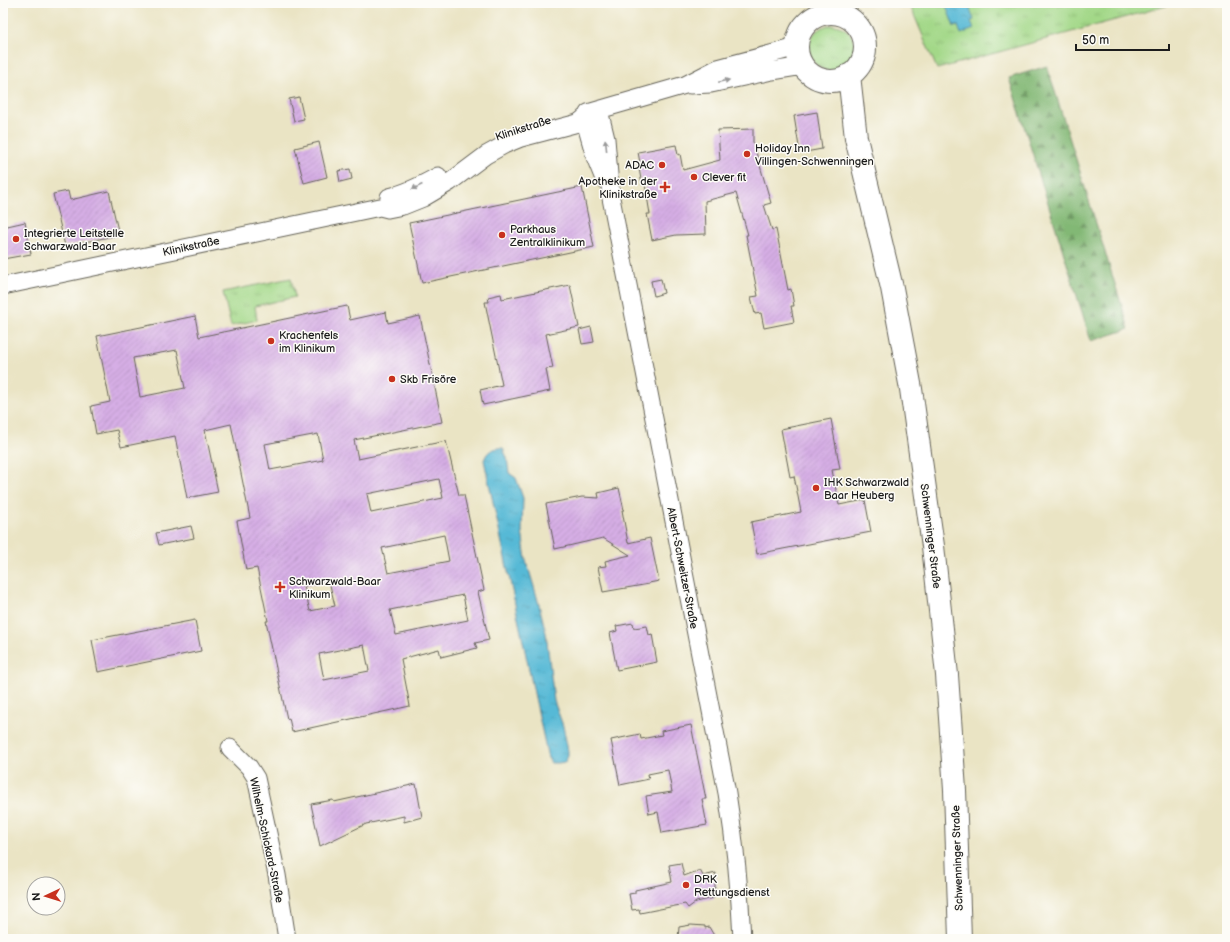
<svg xmlns="http://www.w3.org/2000/svg" width="1230" height="942" font-family="'Balsamiq Sans',sans-serif">
<style>
.grass{fill:url(#grass-tufts);stroke:#607a52}
.forest{fill:url(#forest-firs);stroke:#4f6a48}
.water{fill:url(#water-ripples);stroke:#3a6a79}
.building{fill:url(#building-hatch);fill-rule:evenodd}
.lines{fill:none;stroke-linecap:round;stroke-linejoin:round}
.minor-casing{stroke:#646257;stroke-width:19}
.major-casing{stroke:#646257;stroke-width:24}
.minor{stroke:#fff;stroke-width:17}
.major{stroke:#fff;stroke-width:22}
.oneway{fill:#999}
.poi-dot{fill:#c8321e;stroke:#fdfcf7;stroke-width:1.5}
.labels{text-anchor:middle;stroke-width:3;stroke-linejoin:round;paint-order:stroke}
.street-label{font-size:11px;fill:#1c1c1c;stroke:#fdfcf7}
.poi-label{font-size:11px;fill:#1c1c1c;stroke:#fdfcf7;text-anchor:start}
</style>
<defs>
<pattern id="grass-tufts" width="24" height="20" patternUnits="userSpaceOnUse"><rect width="24" height="20" fill="#a3d888"/><path d="M3 7l-1-3M5 7V3M7 7l1-3M15 17l-1-3M17 17v-4M19 17l1-3" fill="none" stroke="#8cb975"/></pattern>
<pattern id="forest-firs" width="22" height="20" patternUnits="userSpaceOnUse"><rect width="22" height="20" fill="#82b874"/><path d="M5 1l3.5 6h-7zM16 11l3.5 6h-7z" fill="#6a955e"/></pattern>
<pattern id="water-ripples" width="26" height="14" patternUnits="userSpaceOnUse"><rect width="26" height="14" fill="#57b9d6"/><path d="M2 4q2-2 4 0t4 0M15 11q2-2 4 0t4 0" fill="none" stroke="#4b9eb7"/></pattern>
<pattern id="building-hatch" width="6" height="6" patternUnits="userSpaceOnUse"><rect width="6" height="6" fill="#d6aee5"/><path d="M-1 1l2-2M0 6l6-6M5 7l2-2" fill="none" stroke="#b795c4"/></pattern>
</defs>
<rect width="100%" height="100%" fill="#fdfcf7"/>
<filter id="ink" filterUnits="userSpaceOnUse"><feTurbulence type="fractalNoise" baseFrequency=".025" numOctaves="2"/><feDisplacementMap in="SourceGraphic" scale="8" xChannelSelector="R" yChannelSelector="G"/><feConvolveMatrix kernelMatrix="1 2 1 2 8 2 1 2 1" color-interpolation-filters="sRGB"/></filter>
<filter id="wash" filterUnits="userSpaceOnUse"><feTurbulence type="fractalNoise" baseFrequency=".012" numOctaves="4" result="noise"/><feDisplacementMap in="SourceGraphic" scale="16" xChannelSelector="R" yChannelSelector="G"/><feGaussianBlur stdDeviation="0.9" result="paint"/><feColorMatrix in="noise" values="0 0 0 0 0 0 0 0 0 0 0 0 0 0 0 0 0 1.4 0 .05"/><feComposite in="paint" operator="in"/></filter>
<g filter="url(#wash)">
<rect width="100%" height="100%" fill="#eae4c4"/>
<path class="grass" d="M909,3H1177L937,69Z
M809 48a23 23 0 1 1 46 0a23 23 0 1 1-46 0Z
M291,278L295,297L255,306L257,320L231,326L223,292Z"/>
<path class="forest" d="M1047,66L1129,329L1091,341L1009,78Z"/>
<path class="water" d="M945,3H968L974,20L971,21L974,29L961,34L958,26L954,27Z
M498,448H503L507,458L509,473L516,478L523,498L522,531L526,560L537,597L546,633L554,701L563,726L568,751V756L565,762L558,763H551L548,758L484,460C487,452 490,450 498,448Z"/>
<g id="blocks">
<path class="building" d="M299,97L304,119L294,121L289,99Z
M817,112L822,149L800,153L794,116Z
M753,129V142L771,203L764,205L772,230L776,229L788,290L791,289L794,306H791L794,322L764,328L761,313L755,314L751,297L758,296L746,235H748L736,193L705,201L706,234L676,235L652,240L647,214H650L645,184L642,185L638,163H640L638,152L676,145L678,155L680,154L683,170L720,160L718,130Z
M319,142L327,177L304,183L295,148Z
M350,169L352,179L340,182L338,171Z
M582,187L594,247L422,283L409,223Z
M68,191L70,200L109,191L119,235L65,246L53,194Z
M25,222L31,254L3,259V227Z
M661,279L664,293L654,296L651,281Z
M570,285L579,327L546,334L553,368L546,369L550,391L483,405L480,390L502,385L485,302H489L488,297L501,294L502,299Z
M347,306L350,320L386,312L388,323L420,316L442,422L354,440L358,459L446,441L459,495H464L484,590L478,592L489,640L475,643L477,648L441,657L439,649L401,659L410,706L292,732L289,718L287,719L266,621H268L257,568L246,570L237,521L250,518L231,424L205,430L218,492L187,498L175,436L121,447L117,430L96,434L91,406L110,402L97,336L195,316L199,337ZM177,350L185,388L140,397L133,358ZM318,434L323,460L270,470L265,444ZM439,479L443,498L371,513L367,494ZM444,535L449,561L388,573L382,548ZM329,581L335,606L310,611L304,586ZM463,595L468,620L396,635L390,610ZM364,645L369,671L324,680L319,654Z
M591,327L594,342L582,344L579,330Z
M831,419L840,469L832,470L839,505L865,500L871,532L757,554L751,522L801,512L794,476L790,477L781,429Z
M619,488L624,510H622L628,543L650,538L659,581L649,583V584L603,592L598,567L606,566L605,561L630,555L603,538L555,549L546,504L582,497L599,498L598,493Z
M191,526L194,538L159,545L156,533Z
M195,620L201,651L98,672L92,640Z
M633,623L634,628L647,626L649,635L652,634L657,662L617,670L610,633L617,631L616,626Z
M691,725L706,799H702L707,825L662,833L658,812L649,814L646,796L672,792L668,770L648,774L649,779L620,785L611,740L640,734L641,739L662,735L661,731Z
M416,784L422,817L404,822V816L366,824L320,846L311,804L333,800L334,802Z
M681,863L684,876L700,870L703,876L716,873L714,898L696,902L688,908L685,904L640,913L639,909L632,910L629,894L635,893V890L672,882L669,865Z
M691,925L705,926V928L709,927L716,939H678L679,927Z"/>
</g>
</g>
<g filter="url(#ink)">
<use href="#blocks" fill-opacity="0" stroke="#646257" stroke-width="1"/>
<g class="lines">
<defs>
<path id="minor" d="M690,85L711,84L772,71L803,66
M599,110L606,139L611,198L727,793C735,842 740,890 742,939
M588,113L685,85L718,68L797,47
M584,118L595,157L604,179
M389,197C407,193 422,185 438,176
M3,286L380,207L388,209L403,206L423,198L450,182L486,155L504,145L521,138L578,123L591,113
M230,748L249,767L256,778L277,875L287,939"/>
<path id="major" d="M797 47a34 34 0 1 1 68 0a34 34 0 1 1-68 0Z
M849,75L856,138L892,288L911,389L933,546L947,675L955,790L960,939"/>
</defs>
<use href="#minor" class="minor-casing"/>
<use href="#major" class="major-casing"/>
<use href="#minor" class="minor"/>
<use href="#major" class="major"/>
</g>
<defs><path id="oneway-solid" d="M-6-.8H1V-3.2L6.5 0L1 3.2V.8H-6Z"/></defs>
<g class="oneway">
<use href="#oneway-solid" transform="translate(724 81) rotate(-12)"/>
<use href="#oneway-solid" transform="translate(606 145) rotate(-96)"/>
<use href="#oneway-solid" transform="translate(417 187) rotate(155)"/>
</g>
</g>
<g class="poi-dot">
<circle cx="747" cy="154" r="4"/>
<circle cx="662" cy="165" r="4"/>
<circle cx="694" cy="177" r="4"/>
<path d="M663 181h4v4h4v4h-4v4h-4v-4h-4v-4h4z"/>
<circle cx="502" cy="235" r="4"/>
<circle cx="16" cy="239" r="4"/>
<circle cx="271" cy="341" r="4"/>
<circle cx="392" cy="379" r="4"/>
<circle cx="816" cy="488" r="4"/>
<path d="M278 581h4v4h4v4h-4v4h-4v-4h-4v-4h4z"/>
<circle cx="686" cy="885" r="4"/>
</g>
<g class="labels">
<g class="street-label">
<text transform="translate(523 128) rotate(-18)" y="4">Klinikstraße</text>
<text transform="translate(191 246) rotate(-12)" y="4">Klinikstraße</text>
<text transform="translate(931 536) rotate(83)" y="4">Schwenninger Straße</text>
<text transform="translate(683 568) rotate(79)" y="4">Albert-Schweitzer-Straße</text>
<text transform="translate(267 840) rotate(78)" y="4">Wilhelm-Schickard-Straße</text>
<text transform="translate(957 858) rotate(-92)" y="4">Schwenninger Straße</text>
</g>
<g class="poi-label">
<text x="755" y="152">Holiday Inn<tspan x="755" dy="13">Villingen-Schwenningen</tspan></text>
<text x="654" y="169" text-anchor="end">ADAC</text>
<text x="702" y="181">Clever fit</text>
<text x="657" y="185" text-anchor="end">Apotheke in der<tspan x="657" dy="13">Klinikstraße</tspan></text>
<text x="510" y="233">Parkhaus<tspan x="510" dy="13">Zentralklinikum</tspan></text>
<text x="24" y="237">Integrierte Leitstelle<tspan x="24" dy="13">Schwarzwald-Baar</tspan></text>
<text x="279" y="339">Krachenfels<tspan x="279" dy="13">im Klinikum</tspan></text>
<text x="400" y="383">Skb Frisöre</text>
<text x="824" y="486">IHK Schwarzwald<tspan x="824" dy="13">Baar Heuberg</tspan></text>
<text x="289" y="585">Schwarzwald-Baar<tspan x="289" dy="13">Klinikum</tspan></text>
<text x="694" y="883">DRK<tspan x="694" dy="13">Rettungsdienst</tspan></text>
</g>
</g>
<rect width="1230" height="942" fill="none" stroke="#fdfcf7" stroke-width="16"/>
<g transform="translate(46 896) rotate(266)"><circle r="19" fill="#fdfcf7" stroke="#a3a29f"/>
<path d="M0-3L7 15L0 10L-7 15Z" fill="#c8321e"/>
<text y="-6" font-size="11" font-weight="bold" text-anchor="middle" fill="#1c1c1c">N</text>
</g>
<path d="M1076 44v6h93v-6" fill="none" stroke="#1c1c1c" stroke-width="2"/>
<text x="1082" y="44" font-size="12" fill="#1c1c1c" stroke="#fdfcf7" stroke-width="3" paint-order="stroke">50 m</text>
</svg>
